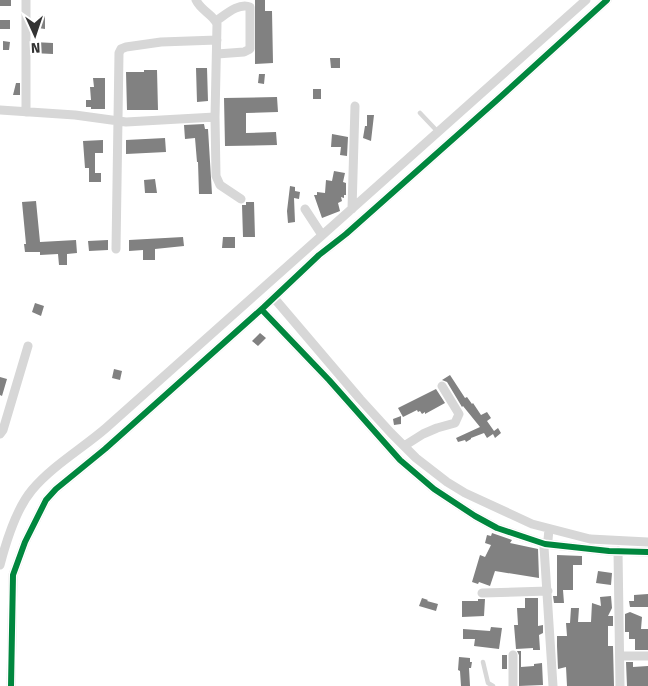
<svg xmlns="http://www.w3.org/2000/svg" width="648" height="686" font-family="'Fira Sans',sans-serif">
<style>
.building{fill:#818181}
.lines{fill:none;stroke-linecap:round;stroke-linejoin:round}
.lane{stroke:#d7d7d7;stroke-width:4.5}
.street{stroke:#d7d7d7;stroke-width:9}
.cycleway-casing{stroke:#fff;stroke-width:9}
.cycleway{stroke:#00873e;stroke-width:6}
</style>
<rect width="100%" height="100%" fill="#fff"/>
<path class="building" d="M0,0H11V6H0Z
M255,0H265V11H272L273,63L255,64Z
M39,16H45V29L38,28Z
M0,20H10V29H0Z
M3,41L10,42L9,50H3Z
M33,42L53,43V54L32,53Z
M330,58H340V68H331Z
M196,68H207L208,101L197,102Z
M144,70H157L158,110H127L126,72H144Z
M259,74H265L264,84L258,83Z
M93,78H105V109H91V107H86V100H91L90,87H94Z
M16,83H20V95H13Z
M313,89H321V99H313Z
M277,97L278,112L246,113V133L276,132L277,145L225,146L224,98Z
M367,115H374L371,141L363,138L365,126H367Z
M204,124L205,129H208L212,194H199L198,162H197L195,138L185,139L184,125Z
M332,134L348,137L347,156L340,155L341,147H331Z
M165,138L166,152L126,154V140Z
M103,140V153H95V173H101V182H89V168H85L83,141Z
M334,171L345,173L343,182L346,183V195H344V198L341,197L342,201L338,203L340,211L322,218L314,195H317V192L325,193L326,180L332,181Z
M155,179L157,193H145L144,180Z
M290,186L295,187V191L300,192L299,199L294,198L295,222L288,223L287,211Z
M36,201L40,242L76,240L77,253L67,254V265H59L58,254L40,255V252H25L24,244H26L22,202Z
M246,202H254L255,237H243L242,205H246Z
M183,237L184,246L155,249V260H143V250L129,251V240Z
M223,237H235V248H222Z
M108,240V250L89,251L88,241Z
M35,303L44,306L41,316L32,312Z
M260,333L266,338L258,346L252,341Z
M114,369L122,371L120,380L112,378Z
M450,375L465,398L467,397L472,404L473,403L481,415L487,412L491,418L487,421L494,431L498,428L501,433L495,438L493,434L487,438L484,433L471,438V439L466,442L465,440L458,442L456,438L480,427L463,406L462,407L447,382L442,380Z
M0,377L7,379L2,396L0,395Z
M436,389L445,403L425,414V412L422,414L420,411L418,412L417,410L403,417L398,408Z
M401,416V424L394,425L393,419Z
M492,533L512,540L510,543L538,549L539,578L495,571L490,586L479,582L478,584L472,582L480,555L485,557L491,545L485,543L487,535L491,536Z
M557,555L582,556V565H573V590H563L564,603H554L553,596H557Z
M598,571L612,573L611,585L596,583Z
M648,594V607H630L629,601H634V595Z
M611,596L612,608L608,616H613V626H608V646H613L614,686H567L566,667L558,669L557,646V636H567L566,623H570L571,608H579L578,622H591L592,603L601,606L600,597Z
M422,598L428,600L427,601L438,604L436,611L419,606Z
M525,598H538V626L543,625V633L539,635L540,650H533V648L516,649L514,625H518L517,608H525Z
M478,599H485L484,616L462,617V601H478Z
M630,612L642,617L641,629H648V650H635V639H629V632H625V614Z
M491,627L502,628L499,649L474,646L475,639H463V629L490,631Z
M517,651H521V667L534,666V664L542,663L543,685L519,686V655Z
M502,655H507V669H502Z
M459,657L470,658V662H472L471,668H469L470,686H461L460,671L458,670Z
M626,662H633V667L648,666V686H627Z"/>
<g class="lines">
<path class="lane" d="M420,113L438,132
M483,662L488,683L493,686"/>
<path class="street" d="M216,21C225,15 239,2 250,7V49L244,52L217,54
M0,110L75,115L126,122L215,117L217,24C213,14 201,11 196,0
M26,112V0
M215,117L216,176L220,185L241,199
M305,209L322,235
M352,209L355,106
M116,249L119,53L121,49L126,47L161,42L217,40
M274,298L360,399L391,433L416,458L447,482L465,493L532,524L590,539L648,542
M262,310L329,380L400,460L434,489L475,516L497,528L545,544L609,551L648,552
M0,434L3,430L28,346
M404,446L423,434L437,428L455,423L459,414L442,386
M549,529L548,540L544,547L553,686
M618,551L620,686
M0,565C6,542 16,509 32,490C52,466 83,448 106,428L586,0
M482,593L548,591
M513,655V686
M620,656H648
M11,686L13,575L25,542L46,500L56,489L105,449L264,307L319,255L346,234L497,100L607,0"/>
<defs>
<path id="cycleway" d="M262,310L329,380L400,460L434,489L475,516L497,528L545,544L609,551L648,552
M11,686L13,575L25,542L46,500L56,489L105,449L264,307L319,255L346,234L497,100L607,0"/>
</defs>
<use href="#cycleway" class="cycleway-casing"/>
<use href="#cycleway" class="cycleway"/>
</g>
<g transform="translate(35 35) rotate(177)" stroke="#ffffff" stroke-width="4" paint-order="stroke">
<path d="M0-4L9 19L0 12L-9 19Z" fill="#333333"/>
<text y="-8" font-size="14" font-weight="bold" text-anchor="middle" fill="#333333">N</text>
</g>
</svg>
